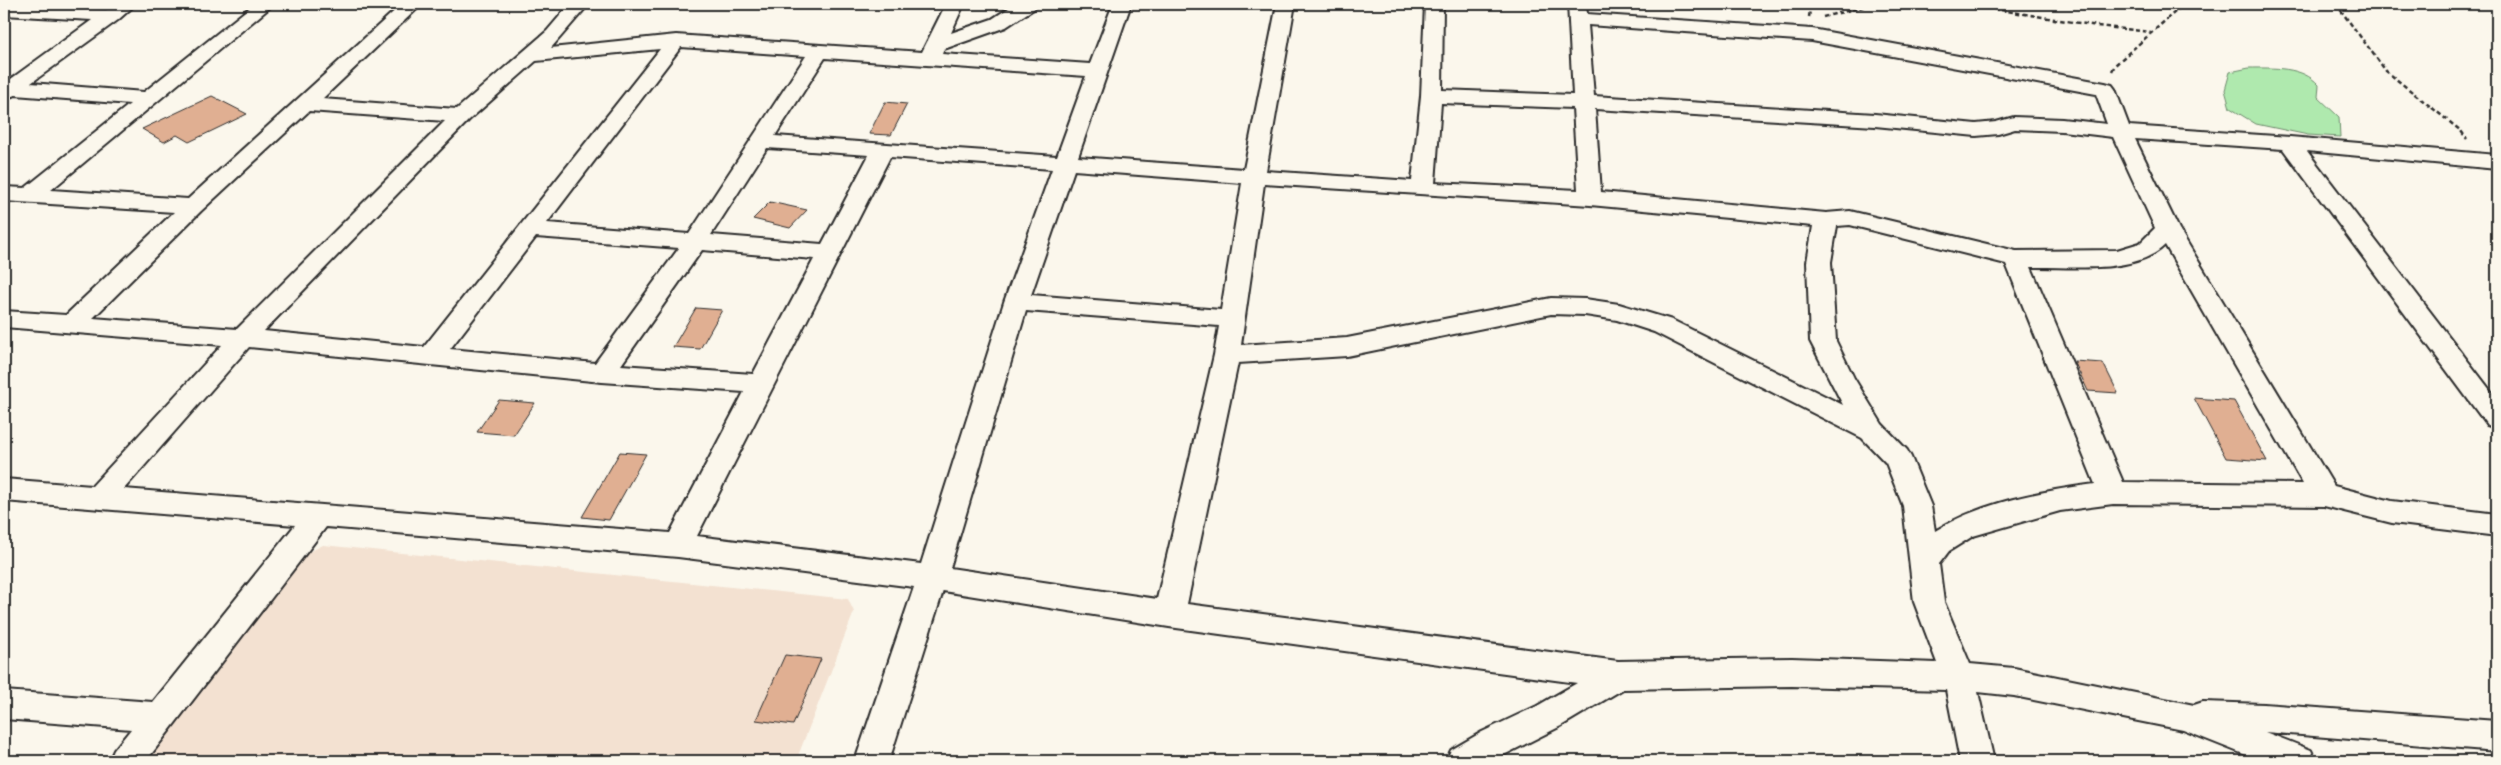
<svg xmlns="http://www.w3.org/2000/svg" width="2501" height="765" font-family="Kalam,sans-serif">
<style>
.built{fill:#f3e1d1}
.green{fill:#afe9ae;stroke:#6d8a6c}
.building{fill:#e0af92;stroke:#2b2b2b}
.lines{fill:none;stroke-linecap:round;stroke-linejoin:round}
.street-casing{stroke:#2b2b2b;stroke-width:4}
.path{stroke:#2b2b2b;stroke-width:2.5;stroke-dasharray:4.5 3;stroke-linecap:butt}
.street{fill:#fbf7ec;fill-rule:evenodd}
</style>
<rect width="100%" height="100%" fill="#fbf7ec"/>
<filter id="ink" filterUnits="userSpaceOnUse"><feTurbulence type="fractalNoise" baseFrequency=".02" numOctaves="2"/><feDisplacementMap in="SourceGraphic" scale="10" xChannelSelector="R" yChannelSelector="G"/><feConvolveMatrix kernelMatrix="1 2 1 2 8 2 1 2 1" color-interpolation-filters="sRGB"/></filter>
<g filter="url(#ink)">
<path class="built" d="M323,545L848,599L854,612L796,761H148L303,555Z"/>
<path class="green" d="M2249,68C2273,68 2302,66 2319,85L2318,97L2339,117L2340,137L2308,135L2256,124L2230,108L2225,90L2230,72Z"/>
<path class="building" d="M212,96L247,114L189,142L177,135L164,142L142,129Z
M885,102L907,104L891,135L869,134Z
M770,202L807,210L790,228L753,219Z
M696,308L722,310L700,349L673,347Z
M2074,361L2103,363L2118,393L2088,391Z
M2194,398L2234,401L2267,461L2226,458Z
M499,400L535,403L514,435L477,432Z
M620,452L646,454L609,520L582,517Z
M785,655L821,659L793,725L756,720Z"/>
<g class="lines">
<defs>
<path id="street" d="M4,4L106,10L115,4H136L118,20L31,83L144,92L254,4H274L51,190L188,199L402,4H422L322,99L457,109L547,31L570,4H589L551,48L676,35L922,52L946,4H964L951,33L992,19L1015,4H1037L1035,8L1006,27L944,49L942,54L1090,64L1113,4H1131L1078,157L1244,169L1277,4H1295L1266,171L1412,181L1421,96L1425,4H1443L1442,90L1573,95L1568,4H1586L1587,14L1812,29L2105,83L2112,85L2115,89L2129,126L2290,137L2497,155V169L2307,151L2497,399V428L2487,425L2283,149L2135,139L2179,229L2334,486L2392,501L2497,514V536L2392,523L2324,506L2113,504L2060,511L1973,536L1949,551L1939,564L1944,602L1970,664L2014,668L2194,705L2203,702L2264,704L2497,721V751L2265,732L2311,750L2316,761H2261L2183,730L2014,696L1978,692L1994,761H1960L1946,690L1792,686L1623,689L1561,726L1492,761H1446L1451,750L1482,732L1537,706L1577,683L1169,627L943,591L889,761H855L914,587L678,557L326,527L146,761H109L114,750L131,729L4,719V691L153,702L295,525L4,501V479L92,486L222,345L4,327V311L66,315L174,212L4,201V187L25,188L130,104L15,95L4,99V84L92,20L4,15ZM1588,25L1812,41L2096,94L2107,124L2062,119L2014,117L1996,122L1976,124L1875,114L1594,96ZM681,47L806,56L689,234L547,223ZM660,49L424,347L264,331L469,120L536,61ZM825,58L1086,76L1057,156L775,136ZM1441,103L1573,108L1578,190L1435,183ZM1595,109L1875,126L1976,136L1998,134L2015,129L2062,131L2113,137L2155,228L2140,243L2117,250L2016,251L1850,211L1826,213L1601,192ZM309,111L445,121L237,329L93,318L201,211ZM767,148L869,155L822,244L711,235ZM890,157L1052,169L1004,302L921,564L697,536ZM1074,170L1242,183L1221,310L1031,295ZM1264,184L1590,205L1813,226L1807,262L1810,341L1843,405L1672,320L1619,304L1585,299L1551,298L1347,338L1241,345ZM1850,225L2006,264L2095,484C2042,491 1981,502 1935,531L1931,506L1911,457L1907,450L1882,424L1854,378L1836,341L1831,262L1837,226ZM536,237L679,248L595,363L450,349ZM2165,245L2303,484L2123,482L2031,267C2070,266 2135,275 2165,245ZM702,250L814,259L753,374L621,365ZM1026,311L1219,326L1214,355L1157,599L950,568ZM1551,314L1585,315L1617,320L1654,332L1862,438L1886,463L1903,506L1914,602L1937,663L1792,658L1618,661L1187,604L1238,363L1347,356ZM249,347L602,382L744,392L670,533L124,489Z"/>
</defs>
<use href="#street" class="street-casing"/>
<path class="path" d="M1964,4L2097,26L2151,32
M2336,4L2386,71L2461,131L2467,139
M1809,17L1811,4
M1823,17L1874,4
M2112,71L2115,65L2184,4"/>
<use href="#street" class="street"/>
</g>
</g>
<rect width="2501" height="765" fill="none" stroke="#fbf7ec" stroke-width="20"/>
<rect x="10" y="10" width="2481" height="745" fill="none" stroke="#2b2b2b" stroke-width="2" filter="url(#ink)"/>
</svg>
